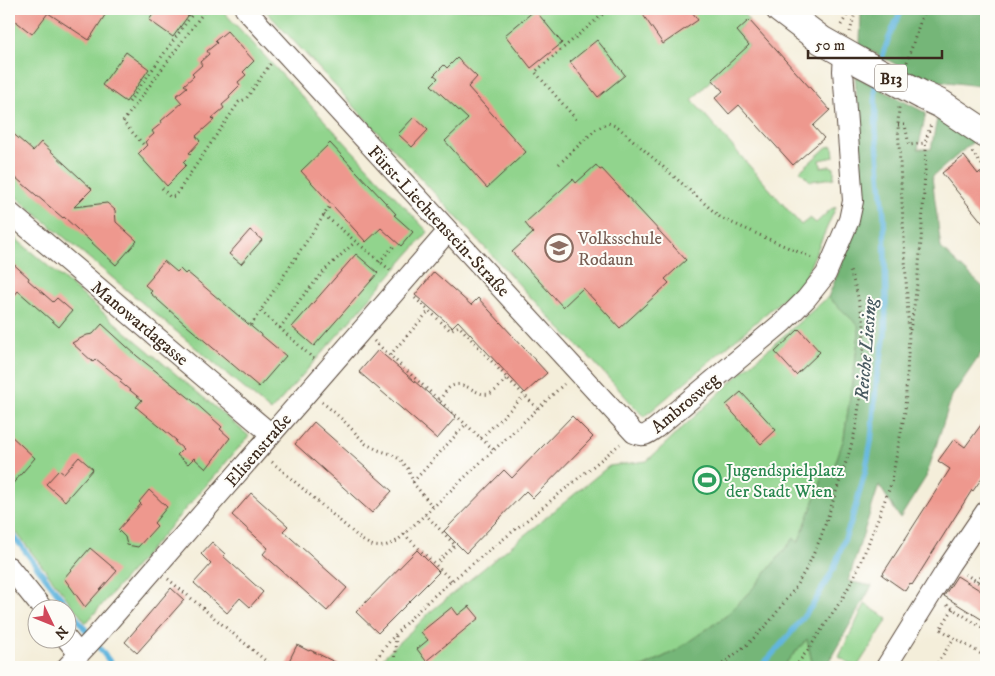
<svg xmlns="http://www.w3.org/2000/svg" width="995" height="676" font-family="'IM FELL DW Pica',serif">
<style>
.green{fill:#91d48d;stroke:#667f56}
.forest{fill:#74b678;stroke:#58704b}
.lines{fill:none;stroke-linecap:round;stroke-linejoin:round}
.stream{stroke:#62b6de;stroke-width:5.5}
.building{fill:#ee988e}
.street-casing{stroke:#57473a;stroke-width:22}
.primary-casing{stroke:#57473a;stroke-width:30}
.path{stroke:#57473a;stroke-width:3;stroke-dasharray:1 4;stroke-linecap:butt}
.street{stroke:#fff;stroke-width:20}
.primary{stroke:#fff;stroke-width:28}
.primary-bridge-casing{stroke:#57473a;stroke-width:30;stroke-linecap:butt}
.primary-bridge{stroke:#fff;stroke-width:28}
.labels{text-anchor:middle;stroke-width:4;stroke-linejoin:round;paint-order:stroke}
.shield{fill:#fdfcf7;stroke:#75695f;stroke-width:1}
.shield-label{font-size:16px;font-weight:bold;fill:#3b2a1e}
.street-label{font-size:18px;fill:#3b2a1e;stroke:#fdfcf7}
.education-label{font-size:18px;fill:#785e54;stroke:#fdfcf7;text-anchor:start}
.leisure-label{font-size:18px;fill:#27864d;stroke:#fdfcf7;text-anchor:start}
.water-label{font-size:19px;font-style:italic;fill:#495b61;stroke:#fdfcf7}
</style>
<rect width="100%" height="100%" fill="#fdfcf7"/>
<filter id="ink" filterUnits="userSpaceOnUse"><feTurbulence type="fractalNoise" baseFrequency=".02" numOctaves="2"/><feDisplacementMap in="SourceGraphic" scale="10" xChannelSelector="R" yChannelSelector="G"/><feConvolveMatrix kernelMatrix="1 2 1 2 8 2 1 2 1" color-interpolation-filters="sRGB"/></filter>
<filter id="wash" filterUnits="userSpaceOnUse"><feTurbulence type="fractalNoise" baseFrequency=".0096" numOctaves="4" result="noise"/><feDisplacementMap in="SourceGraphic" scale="20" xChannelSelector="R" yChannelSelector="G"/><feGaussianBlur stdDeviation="1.12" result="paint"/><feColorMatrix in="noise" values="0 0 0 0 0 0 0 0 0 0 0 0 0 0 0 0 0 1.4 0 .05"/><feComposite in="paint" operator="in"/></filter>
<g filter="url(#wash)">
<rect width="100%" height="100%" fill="#f4eeda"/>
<path class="green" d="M9,9H221L428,232L271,411L9,191Z
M264,9H739L749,20L737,31L749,45L712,79L692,100L801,225L810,218L816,223L831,209L836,207L803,282L644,417L592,360L550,318Z
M833,146L834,157L820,160L821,167L830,166L834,168V178L810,181L800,171L827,147Z
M9,233L249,436L86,623L9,523Z
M828,297L859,325V333L844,438L831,477L823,469L821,483L798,544L794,538L756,585L726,616L675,651L643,667H375C391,647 412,632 429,613L609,466L647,461L742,372Z
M865,604L888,619L857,667H856L839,657Z
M807,639L813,667H782Z"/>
<path class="forest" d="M823,9H986V81L980,86L923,79L860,45L861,12L827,13Z
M855,76L926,113L918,149H931L937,119L974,141L932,177L941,248L986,290V346L952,396L926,477L900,518L879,485L848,581L872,586L829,661L816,667H813L807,639L782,667H643L675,651L726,616L756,585L794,538L798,543L821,483L823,469L831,476L844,438L859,333L858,325L828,297L855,231L863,202Z"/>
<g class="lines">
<path class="stream" d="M880,65C885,45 893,27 902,9
M9,530L114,667
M760,667L769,658L790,634L814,603L834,568L851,522L865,473L871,442L877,374L880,362L885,334L886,298L884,216L876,132L875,87L877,79"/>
</g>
<g id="blocks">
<path class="building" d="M9,9H109L89,40L48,13L32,34L9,16Z
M157,9H193L173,37L149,20Z
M639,9H690L698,20L663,44Z
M535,10L562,43L531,68L505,35Z
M749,20L830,110L813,126L824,138L793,165L739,105L729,114L715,98L723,91L712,79L749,45L737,31Z
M227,31L254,61L243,72L246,75L238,82L240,85L229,96L230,98L222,105L224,108L212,118L214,120L196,136L200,141L189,153L191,154L183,162L186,165L175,176V178L167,186L138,154L147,145L145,142L154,134L152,131L162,123L161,121L182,103L176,96L187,87L184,85L194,76L192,74L202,65L200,62L209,54L207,51L217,43L215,41Z
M597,40L625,75L598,97L570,62Z
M126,52L149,69L126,102L102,85Z
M457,58L477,77L468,87L526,152L487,188L445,141L468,119L431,85L438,78L434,75L444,65L447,68Z
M414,117L428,130L412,147L398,134Z
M9,130L33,151L41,142L92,189L74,207L107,203L115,210L116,222L137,241L116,265L64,217L63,218L9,172Z
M330,143L396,214L394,215L413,232L401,246L381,228L366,242L301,171Z
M964,156L978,174L980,172L986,180V227L942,173Z
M596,165L600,170L602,169L686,260L665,279L669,283L620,328L583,288L563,307L512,252L533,233L525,223L573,179L576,183Z
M250,230L262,240L241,264L229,254Z
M356,254L378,273L314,346L292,327Z
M9,260L29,278L28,280L53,302L57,298L72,311L59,327L18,291L9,302Z
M164,261L177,272L180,269L185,274L187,272L286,356L259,387L186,325L150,293L152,291L145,285L153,276L152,275Z
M434,272L471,305L478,298L547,373L525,393L458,321L452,327L415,295Z
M102,324L137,356L192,400L222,427L220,429L230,438L206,469L194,458L188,464L177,455L183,449L175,442L176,440L136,407L142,400L120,382L122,380L96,359L93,362L72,343L87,335L93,334Z
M799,329L820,352L796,375L775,352Z
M378,350L456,417L437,439L359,372Z
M741,392L776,430L761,444L726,405Z
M572,416L593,437L533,498L526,491L466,553L444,531L504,470L512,478Z
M986,418V472L973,491L972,490L912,585L910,583L905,591L882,575L950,469L938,461L954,439L965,447Z
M314,422L392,491L372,513L295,444Z
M9,434L35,458L9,488Z
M79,457L93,469L65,501L46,484L59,470L64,474Z
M149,490L167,507L154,523L157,526L138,547L127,545L125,537L118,530L141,504L139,502Z
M251,493L288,526L283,531L347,588L327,611L263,554L268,548L232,515Z
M212,542L225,554L223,556L263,592L250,607L240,598L227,613L194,583L211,564L201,554Z
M90,548L117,571L85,607L64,578Z
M417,550L439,572L378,633L356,612Z
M957,576L986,594V622L944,596Z
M171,588L184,600L137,653L125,642Z
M469,606L479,618L426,661L417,649L428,640L421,632L452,607L458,615Z
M297,645L309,651L310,650L345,667H286Z"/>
</g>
</g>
<g filter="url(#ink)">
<use href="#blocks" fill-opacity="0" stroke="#57473a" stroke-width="1"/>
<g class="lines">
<defs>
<path id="street" d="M245,9L634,433C643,438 648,434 656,428L783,322L806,299L826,274L849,220L853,201L843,71L844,54
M9,212L271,434
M9,567L42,608
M66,638L79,654
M67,667L96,636L448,231
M886,667L950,564L986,511"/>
<path id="primary" d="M780,9L821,40L858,61
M924,96L941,104L986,134"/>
</defs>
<use href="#street" class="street-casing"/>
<use href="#primary" class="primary-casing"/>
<path class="path" d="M841,25L851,9
M850,32L856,9
M907,62L923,13L926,9
M129,102L196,9
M576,119L535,72L609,9
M898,125H905L909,145L925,143
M143,144L123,122L206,9
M972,152L986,170
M559,164L595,130L608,123L618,127L721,218L812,258
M162,188L170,197L175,196L239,102L246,99L271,63
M324,215L390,270
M379,262L396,244
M415,298L450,330L459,326L507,378L538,409
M261,311L314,359
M251,325L330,206
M280,328L302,297L327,268L355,242
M910,330C921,271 923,210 926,149L925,143L931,124
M374,341L494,450
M390,355L429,311
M439,400C443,396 447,388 452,386C467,379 479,401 493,392C498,389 503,383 507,378
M322,402L343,420L366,444L378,450L391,454L401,460L408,469L414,484L433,507
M481,438L524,396
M272,462L362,540C376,549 382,548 397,541L564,384
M413,482L466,424
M425,514L455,545L436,564
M404,534L452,581
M965,574L986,587
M168,579L273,667
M977,581L986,567
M947,605L986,630
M953,609L940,629L986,657
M371,667C403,617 450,582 496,545C537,512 579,478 620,444
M394,667L396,636
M719,667L750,642L770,621L793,591L808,566L821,537L850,450L856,427L863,377L864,323L856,289L849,268
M795,667L810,647L842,599L854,577L867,547L891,484L905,411L909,336L898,125L899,107
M917,667L921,660L932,667
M935,667L954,638
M985,667L986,665"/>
<use href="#street" class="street"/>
<use href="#primary" class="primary"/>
<defs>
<path id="primary-bridge" d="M858,61L924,96"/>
</defs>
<use href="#primary-bridge" class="primary-bridge-casing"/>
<use href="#primary-bridge" class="primary-bridge"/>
</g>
</g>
<defs>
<symbol id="school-ring" viewBox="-11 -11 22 22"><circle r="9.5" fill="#fdfcf7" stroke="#8d6e63" stroke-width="1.5"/><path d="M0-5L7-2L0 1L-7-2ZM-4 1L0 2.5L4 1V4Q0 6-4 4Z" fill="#8d6e63"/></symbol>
<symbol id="stadium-ring" viewBox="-11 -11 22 22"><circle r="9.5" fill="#fdfcf7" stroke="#2e9e5b" stroke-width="1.5"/><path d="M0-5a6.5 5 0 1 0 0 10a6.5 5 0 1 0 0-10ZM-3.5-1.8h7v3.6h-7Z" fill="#2e9e5b"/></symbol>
</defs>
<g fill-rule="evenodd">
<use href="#school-ring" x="543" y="232" width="32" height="32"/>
<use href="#stadium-ring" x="691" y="464" width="32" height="32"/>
</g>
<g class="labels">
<rect class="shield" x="875" y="64.5" width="32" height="27" rx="4"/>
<g class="shield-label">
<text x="891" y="84">B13</text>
</g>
<g class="street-label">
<text transform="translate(439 221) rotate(47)" y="6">Fürst-Liechtenstein-Straße</text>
<text transform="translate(140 323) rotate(40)" y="6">Manowardagasse</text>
<text transform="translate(685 403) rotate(-40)" y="6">Ambrosweg</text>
<text transform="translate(258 450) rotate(-49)" y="6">Elisenstraße</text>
</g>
<g class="education-label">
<text x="578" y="244">Volksschule<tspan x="578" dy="21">Rodaun</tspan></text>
</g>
<g class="leisure-label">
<text x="726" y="476">Jugendspielplatz<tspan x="726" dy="21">der Stadt Wien</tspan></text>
</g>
<g class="water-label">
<text transform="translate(865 349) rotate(-85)" y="7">Reiche Liesing</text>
</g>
</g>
<rect width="995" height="676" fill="none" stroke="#fdfcf7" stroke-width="30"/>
<g transform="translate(52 624) rotate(133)"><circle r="24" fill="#fdfcf7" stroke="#afa8a0"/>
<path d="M0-4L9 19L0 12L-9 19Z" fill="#d1495b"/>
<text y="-8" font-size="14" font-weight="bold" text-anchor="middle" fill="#3b2a1e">N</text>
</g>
<path d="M808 50v8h134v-8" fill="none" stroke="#3b2a1e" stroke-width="2.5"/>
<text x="815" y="50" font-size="15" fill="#3b2a1e" stroke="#fdfcf7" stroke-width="4" paint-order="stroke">50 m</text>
</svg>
